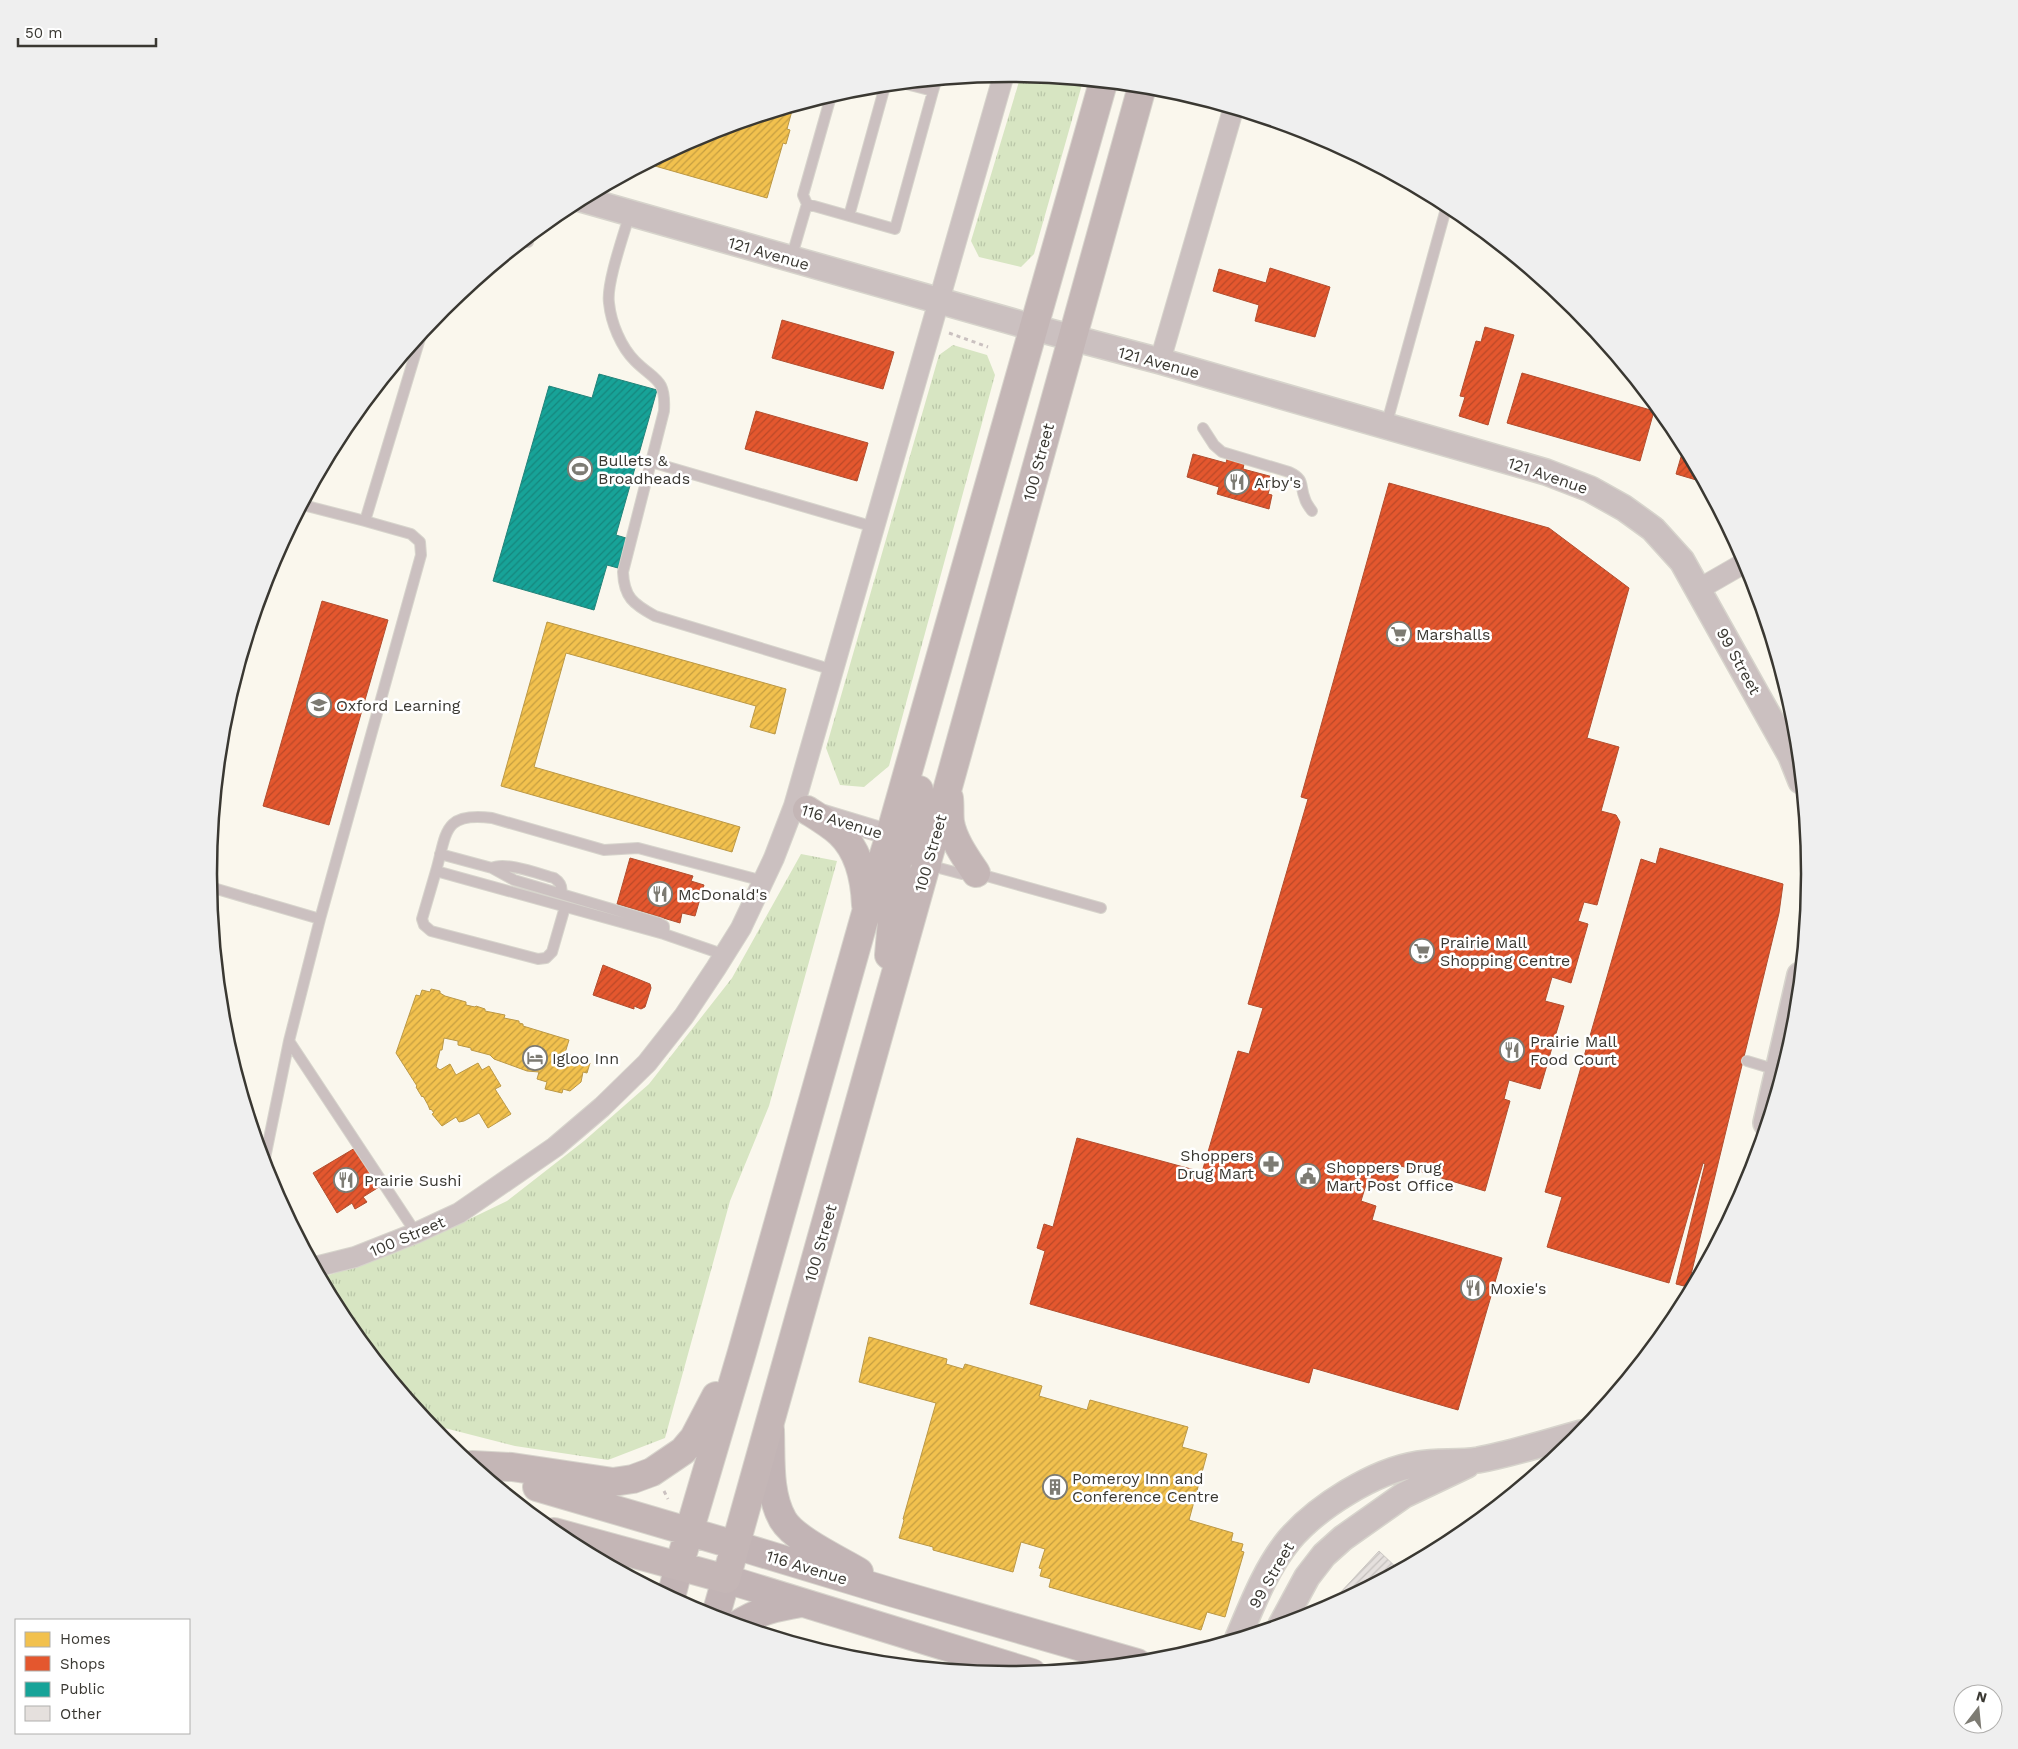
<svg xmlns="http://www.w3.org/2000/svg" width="2018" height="1749" font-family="'Work Sans',sans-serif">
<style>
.grass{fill:url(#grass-tufts)}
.homes{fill:url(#homes-hatch);stroke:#bb9846}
.shops{fill:url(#shops-hatch);stroke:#b14e2f}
.public{fill:url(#public-hatch);stroke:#228379}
.building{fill:url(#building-hatch);stroke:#cbc7c3}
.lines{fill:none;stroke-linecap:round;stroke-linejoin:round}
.service-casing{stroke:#d7d4cc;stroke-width:12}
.minor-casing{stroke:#d7d4cc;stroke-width:22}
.tertiary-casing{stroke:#d7d4cc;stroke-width:28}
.secondary-casing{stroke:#d7d4cc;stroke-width:30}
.primary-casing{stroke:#d7d4cc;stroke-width:30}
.path{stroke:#cac1c0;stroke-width:3;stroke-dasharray:4 4;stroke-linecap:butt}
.service{stroke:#cbc0c0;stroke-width:10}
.minor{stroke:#cbc0c0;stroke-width:20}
.tertiary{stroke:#cbc0c0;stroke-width:25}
.secondary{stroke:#c2b4b5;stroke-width:28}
.primary{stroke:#c4b6b6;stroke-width:28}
.labels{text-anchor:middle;stroke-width:5;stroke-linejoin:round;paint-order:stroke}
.street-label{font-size:16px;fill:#3a3832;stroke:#fff}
.poi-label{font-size:16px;fill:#3a3832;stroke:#fff;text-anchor:start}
.rim{fill:none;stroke:#3a3832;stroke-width:2.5}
</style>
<defs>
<pattern id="grass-tufts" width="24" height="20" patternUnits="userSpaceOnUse" patternTransform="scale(1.25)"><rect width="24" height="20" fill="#d7e5c2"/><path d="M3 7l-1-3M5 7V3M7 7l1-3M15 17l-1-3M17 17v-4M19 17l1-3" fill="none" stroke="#b9c5a7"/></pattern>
<pattern id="homes-hatch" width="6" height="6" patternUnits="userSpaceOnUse" patternTransform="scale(1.25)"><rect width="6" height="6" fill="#f2c14e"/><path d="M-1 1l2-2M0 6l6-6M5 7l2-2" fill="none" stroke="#c59e41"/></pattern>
<pattern id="shops-hatch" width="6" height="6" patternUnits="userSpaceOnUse" patternTransform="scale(1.25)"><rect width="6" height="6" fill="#e4572e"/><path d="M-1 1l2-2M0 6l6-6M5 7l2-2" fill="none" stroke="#ba4928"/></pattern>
<pattern id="public-hatch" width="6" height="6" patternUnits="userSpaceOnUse" patternTransform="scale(1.25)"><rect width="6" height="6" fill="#17a398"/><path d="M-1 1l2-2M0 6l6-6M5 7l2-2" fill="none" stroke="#16867d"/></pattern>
<pattern id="building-hatch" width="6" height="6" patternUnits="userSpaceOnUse" patternTransform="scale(1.25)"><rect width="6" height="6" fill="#e5e0dd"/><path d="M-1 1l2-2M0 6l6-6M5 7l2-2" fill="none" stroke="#c5c1be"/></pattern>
</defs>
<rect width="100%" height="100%" fill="#faf7ed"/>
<path class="grass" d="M1021,75L1083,81L1034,254L1021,267L979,257L971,241Z
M953,345L987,355L995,375L889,766L864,787L840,785L826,748L939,355Z
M801,854L837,861L769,1106L730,1201L665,1438L608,1460L515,1446L429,1424L343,1319L321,1278L426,1240L507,1201L584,1141L649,1084L732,978Z"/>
<path class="homes" d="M793,107L787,129L790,130L786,144L783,143L767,198L648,164L703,135Z
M547,622L786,689L775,734L750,727L756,706L566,653L534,767L740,827L732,852L501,786Z
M431,989L440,991V993L445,996L466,1002V1005L475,1007L476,1006L485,1009V1011L505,1015L504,1018L519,1021V1023L523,1024V1026L569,1040L565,1053L590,1063L587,1073L583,1072L581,1082L570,1091L563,1089L562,1093L545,1089L547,1082L537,1079L539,1072L527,1071L494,1059L490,1055L471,1050V1048L458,1045V1041L444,1038L442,1050H440L436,1067L440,1070L450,1064L456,1075L478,1063L482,1070L489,1066L501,1086L495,1089L511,1114L488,1128L479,1113L464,1121L459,1122L456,1117L442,1126L432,1114L434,1113L431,1109L430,1110L428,1105L423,1096L422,1097L416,1087L417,1086L396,1053L416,995L420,996L422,990L430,992Z
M869,1337L947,1359L946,1364L963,1369L965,1364L1042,1386L1039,1396L1087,1410L1090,1400L1188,1427L1182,1447L1207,1454L1189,1520L1233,1533L1231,1541L1243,1544L1241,1551L1244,1552L1225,1617L1207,1612L1201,1630L1049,1587L1051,1579L1040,1576L1042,1569L1039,1568L1045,1549L1021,1542L1013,1572L933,1550V1547L899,1538L904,1520L903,1519L936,1403L859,1382Z"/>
<path class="shops" d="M1270,268L1330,287L1315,337L1255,321L1259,305L1213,291L1219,269L1266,283Z
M782,320L894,352L883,389L772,358Z
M1485,327L1514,335L1488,425L1459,416L1465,397L1460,396L1476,341L1481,342Z
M1522,373L1654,411L1640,461L1507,423Z
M756,411L868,443L857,481L745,449Z
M1683,450L1686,451L1703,482L1676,474Z
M1193,454L1226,463L1227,459L1244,464L1243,469L1273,477L1268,494L1272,495L1269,509L1217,494L1219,487L1187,477Z
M1389,483L1549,528L1629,588L1587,738L1619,747L1601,811L1616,815L1620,822L1597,905L1584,902L1578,921L1588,924L1571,983L1552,977L1545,1001L1564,1006L1540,1089L1509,1080L1504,1099L1510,1101L1485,1191L1401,1166L1395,1186L1368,1178L1361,1201L1376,1206L1372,1220L1502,1258L1458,1410L1313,1368L1309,1383L1030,1304L1045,1251L1037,1248L1044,1224L1053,1227L1077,1138L1202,1172L1238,1051L1249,1054L1263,1008L1248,1004L1308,799L1301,797Z
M322,601L388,620L329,825L263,806Z
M1660,848L1783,884L1779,913L1688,1287L1676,1284L1705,1164L1703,1163L1669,1283L1547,1247L1562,1197L1545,1192L1641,859L1656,864Z
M630,858L693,876L691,881L704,885L695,916L682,913L680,923L617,904Z
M603,965L650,984L651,988L645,1007L641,1009L634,1006V1009L593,995Z
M355,1148L379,1187L363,1197L367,1202L355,1209L352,1203L337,1213L313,1173Z"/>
<path class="public" d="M599,374L657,390L616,535L626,538L618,568L607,565L594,610L493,581L549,386L592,398Z"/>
<path class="building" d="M1379,1551L1399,1570L1325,1609Z"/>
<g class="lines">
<defs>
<path id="service" d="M906,84L933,91L936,81
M807,204L895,229L933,91
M630,213C624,234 606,284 609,303C611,323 621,347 635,361C655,381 666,378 664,411L623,572C624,597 633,604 655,616L833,670
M849,216L885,86
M525,241L528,242
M791,259L807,204L803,195L831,96
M1386,426L1447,205
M1203,428L1214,445L1222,452L1289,472C1306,480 1299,485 1305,499C1306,503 1309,507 1312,511
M651,462L874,527
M303,505L365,521
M440,854L492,868L514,880L659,923L664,926V934
M928,865L962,874L976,873L1101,908
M492,868C505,861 539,874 554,878C560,882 563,886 561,894
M436,871C447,832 443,812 492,818L604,850L638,848L763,881
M210,887L320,919
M565,907L552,952L546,958L538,959L431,931L424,925L422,919L436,871L664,934L725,955
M289,1041L416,1233
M1747,1061L1777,1070
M264,1163L289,1041L320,919L421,555L420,542L411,534L365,521L421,335"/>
<path id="minor" d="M1160,361L1233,110
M1699,589L1746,562
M824,815L890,835
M315,1267L355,1257L416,1233L459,1213L555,1147L602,1107L647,1063L684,1016L716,968L741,928L774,858L794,806L1004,74"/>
<path id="tertiary" d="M581,199L1035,328L1160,361L1546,472L1590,489L1624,508L1653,529L1682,561L1791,756L1801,781
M1766,1123L1800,975
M1281,1625L1307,1577L1324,1555L1343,1538L1404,1495L1467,1465
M1238,1638C1252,1605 1266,1568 1289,1540C1317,1507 1374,1471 1418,1464C1438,1461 1458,1463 1478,1460C1511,1454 1548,1442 1581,1433"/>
<path id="secondary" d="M770,1430C771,1459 768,1494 783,1520C794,1539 839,1560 859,1572
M735,1545L894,1593L1137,1663
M671,1597L679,1566
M715,1618L726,1579L1032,1673
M737,1625C758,1611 777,1607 801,1603"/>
<path id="primary" d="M919,790C911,828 909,830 927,865
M949,798C950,806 949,815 950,822C953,840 966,858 976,873
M807,810C818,817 830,824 840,833C859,851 865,881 866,905
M889,955L897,864L895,849
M472,1465L512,1467L613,1482L633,1479L652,1472L683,1451L694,1438L716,1396
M537,1487L735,1545
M554,1532L726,1579L948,787L1142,87
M679,1566L742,1352L867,909L890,835L1103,83"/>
</defs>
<use href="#service" class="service-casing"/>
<use href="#minor" class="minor-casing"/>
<use href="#tertiary" class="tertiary-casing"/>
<use href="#secondary" class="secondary-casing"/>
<use href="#primary" class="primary-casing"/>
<path class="path" d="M949,333L988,347
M664,1491L668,1499"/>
<use href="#service" class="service"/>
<use href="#minor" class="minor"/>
<use href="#tertiary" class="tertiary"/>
<use href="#secondary" class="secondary"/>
<use href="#primary" class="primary"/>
</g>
<defs>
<symbol id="stadium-ring" viewBox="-11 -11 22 22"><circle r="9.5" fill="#fff" stroke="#7d7b73" stroke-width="1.5"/><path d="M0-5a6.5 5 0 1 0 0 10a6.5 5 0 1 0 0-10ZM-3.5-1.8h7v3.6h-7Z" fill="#7d7b73"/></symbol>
<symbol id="restaurant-ring" viewBox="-11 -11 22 22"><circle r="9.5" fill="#fff" stroke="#7d7b73" stroke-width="1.5"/><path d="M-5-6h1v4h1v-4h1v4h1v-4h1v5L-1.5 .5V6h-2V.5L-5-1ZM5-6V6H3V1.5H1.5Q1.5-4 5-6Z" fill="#7d7b73"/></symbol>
<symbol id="supermarket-ring" viewBox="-11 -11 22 22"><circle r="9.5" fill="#fff" stroke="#7d7b73" stroke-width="1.5"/><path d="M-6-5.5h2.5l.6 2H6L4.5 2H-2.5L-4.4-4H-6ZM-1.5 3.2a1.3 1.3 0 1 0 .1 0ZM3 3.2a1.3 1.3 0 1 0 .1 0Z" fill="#7d7b73"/></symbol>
<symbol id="school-ring" viewBox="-11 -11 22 22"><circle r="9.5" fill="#fff" stroke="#7d7b73" stroke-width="1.5"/><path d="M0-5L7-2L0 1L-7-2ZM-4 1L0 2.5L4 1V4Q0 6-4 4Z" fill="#7d7b73"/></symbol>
<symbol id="hotel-ring" viewBox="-11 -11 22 22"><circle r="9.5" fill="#fff" stroke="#7d7b73" stroke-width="1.5"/><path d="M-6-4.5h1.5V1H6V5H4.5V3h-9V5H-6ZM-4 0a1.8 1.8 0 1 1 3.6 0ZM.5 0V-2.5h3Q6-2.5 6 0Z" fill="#7d7b73"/></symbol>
<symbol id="pharmacy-ring" viewBox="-11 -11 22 22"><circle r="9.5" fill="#fff" stroke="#7d7b73" stroke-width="1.5"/><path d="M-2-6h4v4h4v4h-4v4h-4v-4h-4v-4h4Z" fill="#7d7b73"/></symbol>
<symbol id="civic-ring" viewBox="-11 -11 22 22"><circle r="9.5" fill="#fff" stroke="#7d7b73" stroke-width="1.5"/><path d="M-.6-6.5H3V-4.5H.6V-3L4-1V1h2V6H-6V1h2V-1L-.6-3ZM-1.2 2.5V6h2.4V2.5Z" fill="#7d7b73"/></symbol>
<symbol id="building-ring" viewBox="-11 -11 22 22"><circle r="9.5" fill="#fff" stroke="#7d7b73" stroke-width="1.5"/><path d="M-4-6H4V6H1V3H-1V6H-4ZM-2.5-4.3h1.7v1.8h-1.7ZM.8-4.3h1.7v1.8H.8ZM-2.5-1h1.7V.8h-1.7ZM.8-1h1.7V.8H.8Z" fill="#7d7b73"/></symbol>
</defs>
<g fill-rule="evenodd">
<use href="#stadium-ring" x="566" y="455" width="28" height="28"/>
<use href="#restaurant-ring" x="1223" y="468" width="28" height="28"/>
<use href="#supermarket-ring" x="1385" y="620" width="28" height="28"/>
<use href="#school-ring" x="305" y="691" width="28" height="28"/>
<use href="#restaurant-ring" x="646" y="880" width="28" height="28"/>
<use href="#supermarket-ring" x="1408" y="937" width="28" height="28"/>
<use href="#restaurant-ring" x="1498" y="1036" width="28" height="28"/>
<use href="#hotel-ring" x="521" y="1044" width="28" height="28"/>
<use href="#pharmacy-ring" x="1257" y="1150" width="28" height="28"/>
<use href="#civic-ring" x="1294" y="1162" width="28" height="28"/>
<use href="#restaurant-ring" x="332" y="1166" width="28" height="28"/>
<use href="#restaurant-ring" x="1459" y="1274" width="28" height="28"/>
<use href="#building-ring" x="1041" y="1473" width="28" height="28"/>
</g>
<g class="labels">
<g class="street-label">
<text transform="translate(769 253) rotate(16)" y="6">121 Avenue</text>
<text transform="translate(1159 362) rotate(15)" y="6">121 Avenue</text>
<text transform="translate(1038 462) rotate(-75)" y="6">100 Street</text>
<text transform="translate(1548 475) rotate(19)" y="6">121 Avenue</text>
<text transform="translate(1739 661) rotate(61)" y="6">99 Street</text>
<text transform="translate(842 821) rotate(17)" y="6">116 Avenue</text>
<text transform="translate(930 853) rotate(-74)" y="6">100 Street</text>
<text transform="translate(407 1236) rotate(-23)" y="6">100 Street</text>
<text transform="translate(820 1243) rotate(-74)" y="6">100 Street</text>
<text transform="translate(807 1567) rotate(17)" y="6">116 Avenue</text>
<text transform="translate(1271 1575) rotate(-60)" y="6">99 Street</text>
</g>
<g class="poi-label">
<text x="598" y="466">Bullets &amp;<tspan x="598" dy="18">Broadheads</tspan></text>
<text x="1254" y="488">Arby's</text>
<text x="1416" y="640">Marshalls</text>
<text x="336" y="711">Oxford Learning</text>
<text x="678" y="900">McDonald's</text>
<text x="1440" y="948">Prairie Mall<tspan x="1440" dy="18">Shopping Centre</tspan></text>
<text x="1530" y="1047">Prairie Mall<tspan x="1530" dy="18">Food Court</tspan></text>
<text x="552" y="1064">Igloo Inn</text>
<text x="1254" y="1161" text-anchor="end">Shoppers<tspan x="1254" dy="18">Drug Mart</tspan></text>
<text x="1326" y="1173">Shoppers Drug<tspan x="1326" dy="18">Mart Post Office</tspan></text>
<text x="364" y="1186">Prairie Sushi</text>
<text x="1490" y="1294">Moxie's</text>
<text x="1072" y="1484">Pomeroy Inn and<tspan x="1072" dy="18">Conference Centre</tspan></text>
</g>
</g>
<path d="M0 0H2018V1749H0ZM217 874a792 792 0 1 1 1584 0a792 792 0 1 1-1584 0Z" fill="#efefef" fill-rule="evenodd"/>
<path class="rim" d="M217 874a792 792 0 1 1 1584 0a792 792 0 1 1-1584 0Z"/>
<rect x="15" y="1619" width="175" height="115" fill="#ffffff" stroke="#b0afad"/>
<rect x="25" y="1632" width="25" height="15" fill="#f2c14e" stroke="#b0afad"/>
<text x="60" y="1644" font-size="15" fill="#3a3832">Homes</text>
<rect x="25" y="1656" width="25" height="15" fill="#e4572e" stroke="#b0afad"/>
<text x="60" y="1669" font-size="15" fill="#3a3832">Shops</text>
<rect x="25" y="1682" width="25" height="15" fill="#17a398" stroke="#b0afad"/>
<text x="60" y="1694" font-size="15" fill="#3a3832">Public</text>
<rect x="25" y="1706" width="25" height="15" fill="#e5e0dd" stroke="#b0afad"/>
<text x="60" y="1719" font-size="15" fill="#3a3832">Other</text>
<g transform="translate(1978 1709) rotate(16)"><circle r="24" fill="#ffffff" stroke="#b0afad"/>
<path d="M0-4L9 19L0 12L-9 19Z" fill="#7d7b73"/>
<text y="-8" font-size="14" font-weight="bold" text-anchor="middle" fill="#3a3832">N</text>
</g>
<path d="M18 38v8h138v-8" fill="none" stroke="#3a3832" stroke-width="2.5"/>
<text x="25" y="38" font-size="15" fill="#3a3832" stroke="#ffffff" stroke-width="4" paint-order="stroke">50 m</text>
</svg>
